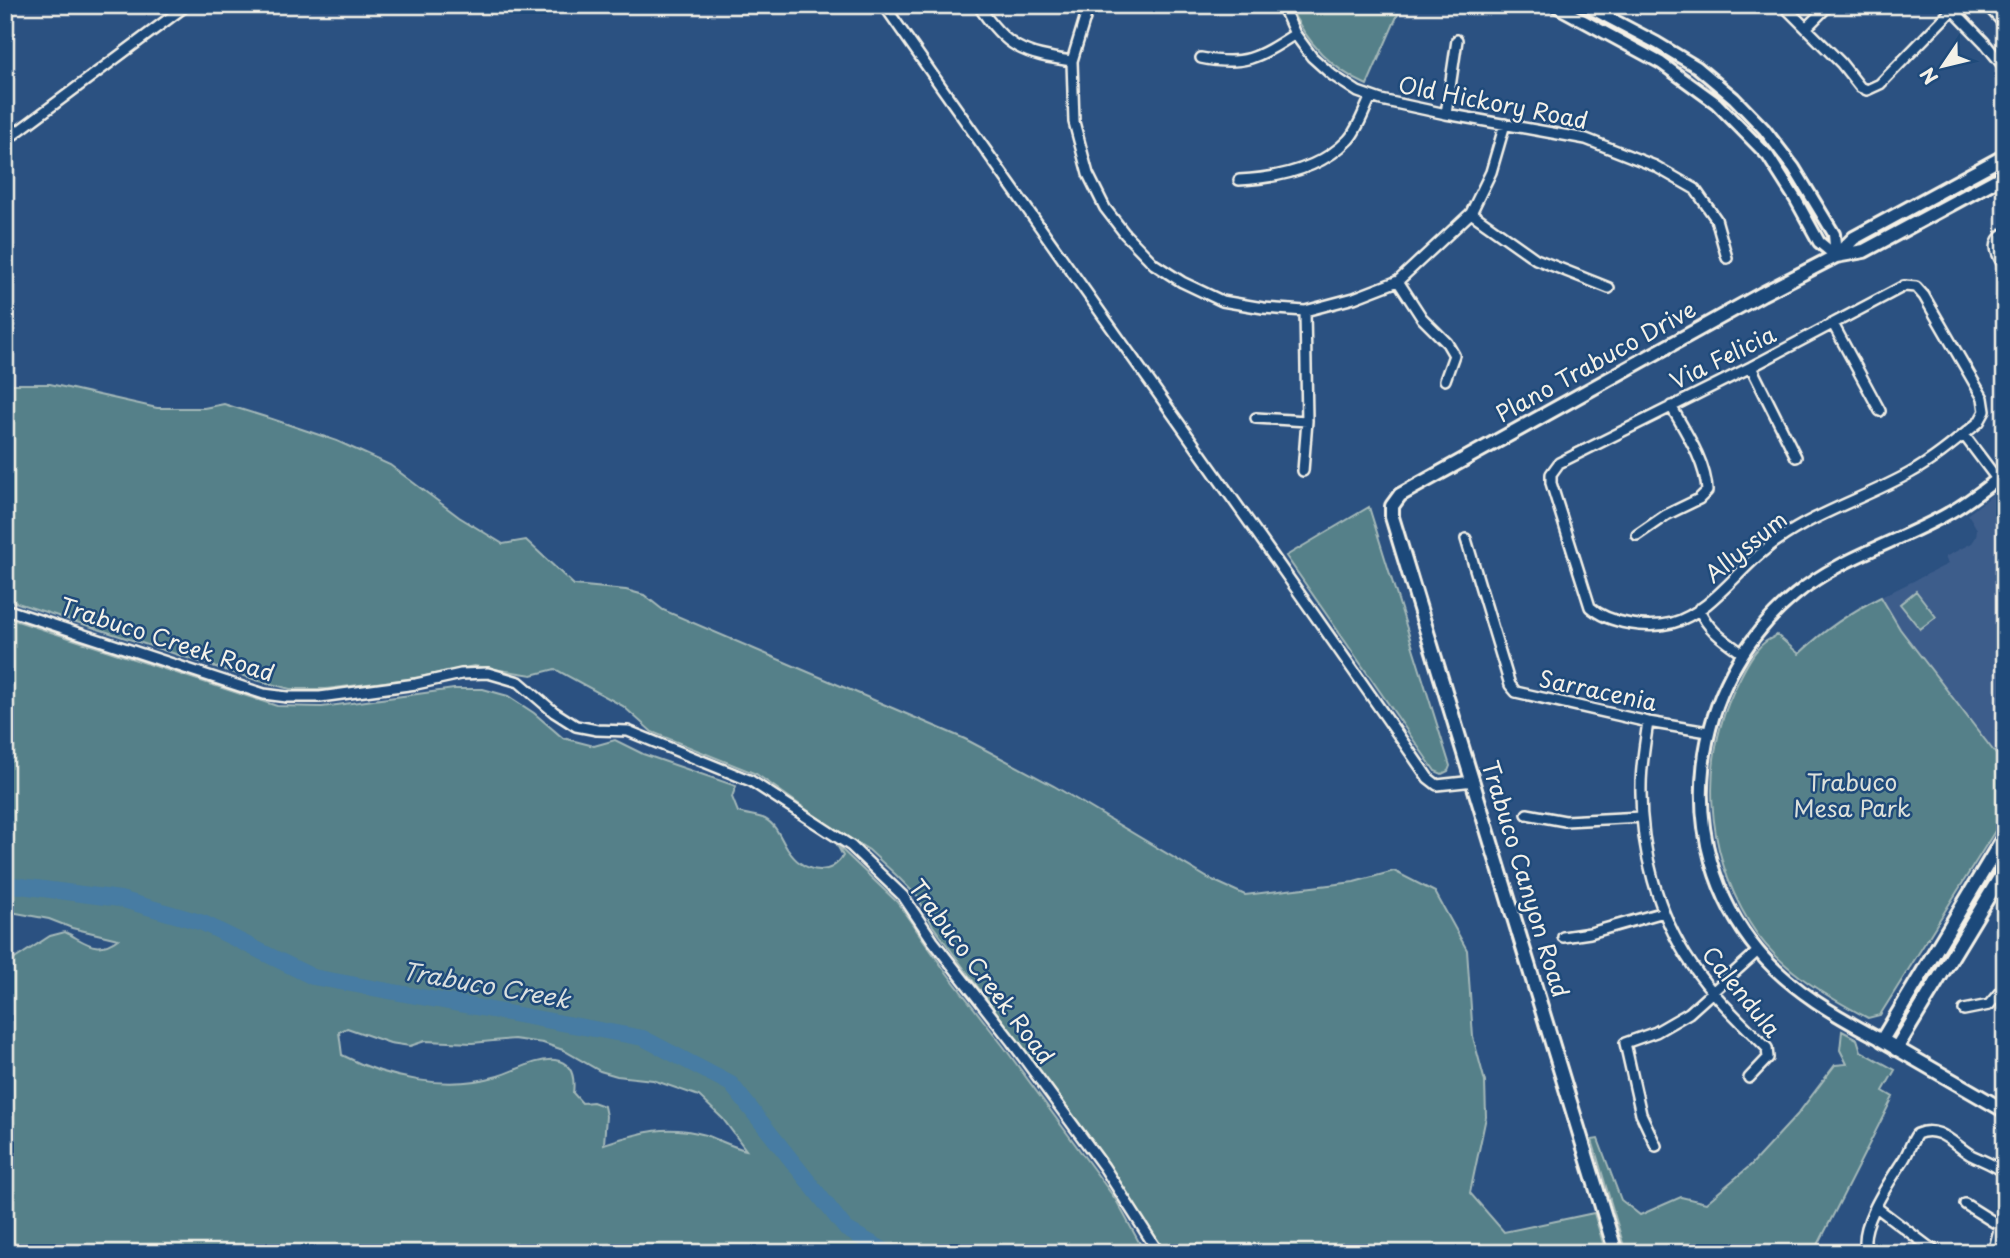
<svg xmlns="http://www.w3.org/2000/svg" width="2010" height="1258" font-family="'Playpen Sans',sans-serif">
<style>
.built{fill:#3e5d8b}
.green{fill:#548089;stroke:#a4b8b8;stroke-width:2;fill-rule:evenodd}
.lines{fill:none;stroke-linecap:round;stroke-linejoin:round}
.river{stroke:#467ba3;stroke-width:16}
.minor-casing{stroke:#f4f1e8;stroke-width:14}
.tertiary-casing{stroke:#f4f1e8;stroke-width:16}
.secondary-casing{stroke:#f4f1e8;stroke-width:18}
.minor{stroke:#1f4a7a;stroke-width:9}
.tertiary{stroke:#1f4a7a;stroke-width:10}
.secondary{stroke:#1f4a7a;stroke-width:12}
.labels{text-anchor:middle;stroke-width:5;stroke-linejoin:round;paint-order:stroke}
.street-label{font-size:23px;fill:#f4f1e8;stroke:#1f4a7a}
.park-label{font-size:23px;fill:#dce0da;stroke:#1f4a7a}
.water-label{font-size:24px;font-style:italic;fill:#dadfde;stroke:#1f4a7a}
</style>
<rect width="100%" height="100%" fill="#2b5181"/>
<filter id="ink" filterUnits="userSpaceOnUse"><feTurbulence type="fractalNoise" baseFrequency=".0143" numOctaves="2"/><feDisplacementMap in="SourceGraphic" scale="14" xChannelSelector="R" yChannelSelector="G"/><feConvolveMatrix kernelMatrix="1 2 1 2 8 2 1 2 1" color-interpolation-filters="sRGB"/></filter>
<g filter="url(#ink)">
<path class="built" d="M2005,485V766L1900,629L1881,597L1948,564L1945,557L1972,543L1976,537L1977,529L1968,514Z"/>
<path class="green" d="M1289,5H1402L1367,85C1331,69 1305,40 1289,5Z
M5,384H50L157,408H204L224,404L272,419L337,441L390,465L459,517L503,544L526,540L574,585L626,590L644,595L663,610L965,739L1054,786L1208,878L1245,895L1354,882L1394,871L1435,892L1467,950L1473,1037L1485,1082L1486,1117L1470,1193L1504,1232L1594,1213L1606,1253H1164L1093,1142L963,967L933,926L917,896L896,875L869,850L827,824L756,774L652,732L623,706L555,669L532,675L474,666L409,679L326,689H290L256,680L5,599Z
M1369,507L1450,766L1448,771L1442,774L1435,771L1286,556Z
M1916,591L1936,617L1920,629L1900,604Z
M1881,597L1900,629L2005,766V815L1880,1015L1868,1018C1824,995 1776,967 1749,922C1705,849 1699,758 1738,682C1744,670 1753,651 1765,642C1768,639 1775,637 1777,635L1799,654C1824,630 1850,612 1881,597Z
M5,617L277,706L322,707L454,689H483L508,696L534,713L563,738L594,746L615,740L643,754L736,786L732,797L738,812C746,815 759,816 765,819C777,825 781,840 788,850C802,871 828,879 843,856L837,845L897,902L943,968L1004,1047L1116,1200L1145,1253H5V961L10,962L50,936L65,932C86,942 96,955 118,939L72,928L49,919L5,911ZM347,1028L390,1043L410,1046L425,1041L472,1043L514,1039L543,1043L563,1050L600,1071L617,1076L653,1080L699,1096L723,1119L746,1150C733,1147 719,1140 706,1135C666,1124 642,1132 604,1144L606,1116L604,1106L593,1102L582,1103L573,1093C575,1078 573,1063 555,1060C537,1058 515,1071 498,1076C447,1091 388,1079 342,1055L339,1032Z
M1842,1031L1857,1039L1861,1051L1895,1070L1883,1091L1893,1097L1814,1253H1626L1592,1140L1598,1139L1621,1200L1640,1215L1681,1197L1706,1203L1751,1165L1797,1115L1835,1065L1847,1064L1840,1050Z"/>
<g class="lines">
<path class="river" d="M5,884L120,899L203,923L313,977L643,1038L731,1084L846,1229L889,1253"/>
<defs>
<path id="minor" d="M884,5C1064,264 1249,518 1428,778L1437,785L1474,781
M978,5C1006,48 1023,54 1072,61
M1089,5L1072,61L1074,122L1088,174L1105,208L1125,234L1154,264L1182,282L1222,301L1263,308L1305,311L1354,298L1398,281L1471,213L1491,172L1505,124
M1282,5L1295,34L1312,57L1332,75L1358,92L1381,100L1446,114L1586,139L1655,166L1695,189L1716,219L1727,258
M1783,5L1841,63L1860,87L1867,90L1880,84L1953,9
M1987,5L2005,25
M1950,7L1984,42L2005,68
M1953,9H1964L1968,5
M1806,28L1829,5
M1201,58C1245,67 1259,57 1295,34
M1446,114L1457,40
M5,141L187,5
M1239,180C1277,178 1320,169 1348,140C1358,130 1364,110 1371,97
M1471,213L1536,259L1609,288
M2005,233C1990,243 1997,255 2005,268
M1398,281L1422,318L1447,343L1454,355L1445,380
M1904,286L1916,287L1924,296L1983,398L1985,411L1979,422C1957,440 1935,459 1910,473C1860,501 1803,516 1760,554C1733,577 1708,613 1672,623C1648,629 1609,624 1590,607L1551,483V474L1559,463L1751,367Z
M1833,324L1880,411
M1751,367L1796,457
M1256,418L1307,421
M1964,435L1997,479
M1303,471L1307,421L1305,311
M1637,535L1666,515L1699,499L1707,491C1706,462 1685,431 1671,406
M1466,539L1510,685L1516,692L1648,722L1708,732
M5,609L264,694L287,697H320L416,684L461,674L488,673L519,682L554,712L576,726L597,730L628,731L751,781L851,846L903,896L933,941L1012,1042L1104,1167L1159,1253
M1699,609C1708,630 1724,640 1742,653
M1648,722C1645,743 1641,765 1641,786C1640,848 1657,914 1692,965C1713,996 1741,1022 1767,1048L1768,1058L1749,1078
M1527,814L1565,821L1642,817
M1563,937L1590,933L1664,912
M1964,1010L1989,1005L2005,986
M1656,1146L1641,1114L1625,1043L1656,1032L1689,1013L1758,951
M1998,1167L2005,1156
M1965,1204L2000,1226L1993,1253
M1876,1207L1937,1253
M1868,1253C1854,1231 1892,1178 1904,1159C1909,1151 1911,1142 1917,1134C1939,1124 1954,1145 1971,1155C1983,1161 1994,1164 2005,1173"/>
<path id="tertiary" d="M1554,5L1661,63L1716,103L1768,156L1796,200L1819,242L1836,256
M1585,5L1657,43L1697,67L1734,98L1764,129L1794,168L1834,234L1836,256
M1882,1040C1838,1017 1790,990 1758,951C1669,844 1689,682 1795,595C1840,557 1899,542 1949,513C1969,502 1987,487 2005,473"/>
<path id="secondary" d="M1836,256L1864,251L2005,175
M2005,835L1882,1040L2005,1111
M1896,1049L2005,869
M1616,1253L1392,517V506L1400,495L1762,294L1836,256L1854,238L2005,156"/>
</defs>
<use href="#minor" class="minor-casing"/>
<use href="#tertiary" class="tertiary-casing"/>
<use href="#secondary" class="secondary-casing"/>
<use href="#minor" class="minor"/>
<use href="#tertiary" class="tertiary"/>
<use href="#secondary" class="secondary"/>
</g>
</g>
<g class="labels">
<g class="street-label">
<text transform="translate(1493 103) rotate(11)" y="8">Old Hickory Road</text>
<text transform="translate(1723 358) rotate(-26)" y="8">Via Felicia</text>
<text transform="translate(1596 362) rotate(-29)" y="8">Plano Trabuco Drive</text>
<text transform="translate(1746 547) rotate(-39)" y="8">Allyssum</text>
<text transform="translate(167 640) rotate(18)" y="8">Trabuco Creek Road</text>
<text transform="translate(1598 691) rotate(12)" y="8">Sarracenia</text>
<text transform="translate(1525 879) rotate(73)" y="8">Trabuco Canyon Road</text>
<text transform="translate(981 972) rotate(53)" y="8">Trabuco Creek Road</text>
<text transform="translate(1741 992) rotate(51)" y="8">Calendula</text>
</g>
<g class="park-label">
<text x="1852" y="791">Trabuco<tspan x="1852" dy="26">Mesa Park</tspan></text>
</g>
<g class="water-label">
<text transform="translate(486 986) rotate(10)" y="8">Trabuco Creek</text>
</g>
</g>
<rect width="2010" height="1258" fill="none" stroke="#1f4a7a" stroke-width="28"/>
<rect x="14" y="14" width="1982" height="1230" fill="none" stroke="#f4f1e8" stroke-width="2.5" filter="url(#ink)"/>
<g transform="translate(1943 66) rotate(235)" stroke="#1f4a7a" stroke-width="5" paint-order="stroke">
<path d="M0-5L12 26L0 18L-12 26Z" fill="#f4f1e8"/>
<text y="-10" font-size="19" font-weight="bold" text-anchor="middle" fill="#f4f1e8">N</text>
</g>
</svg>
